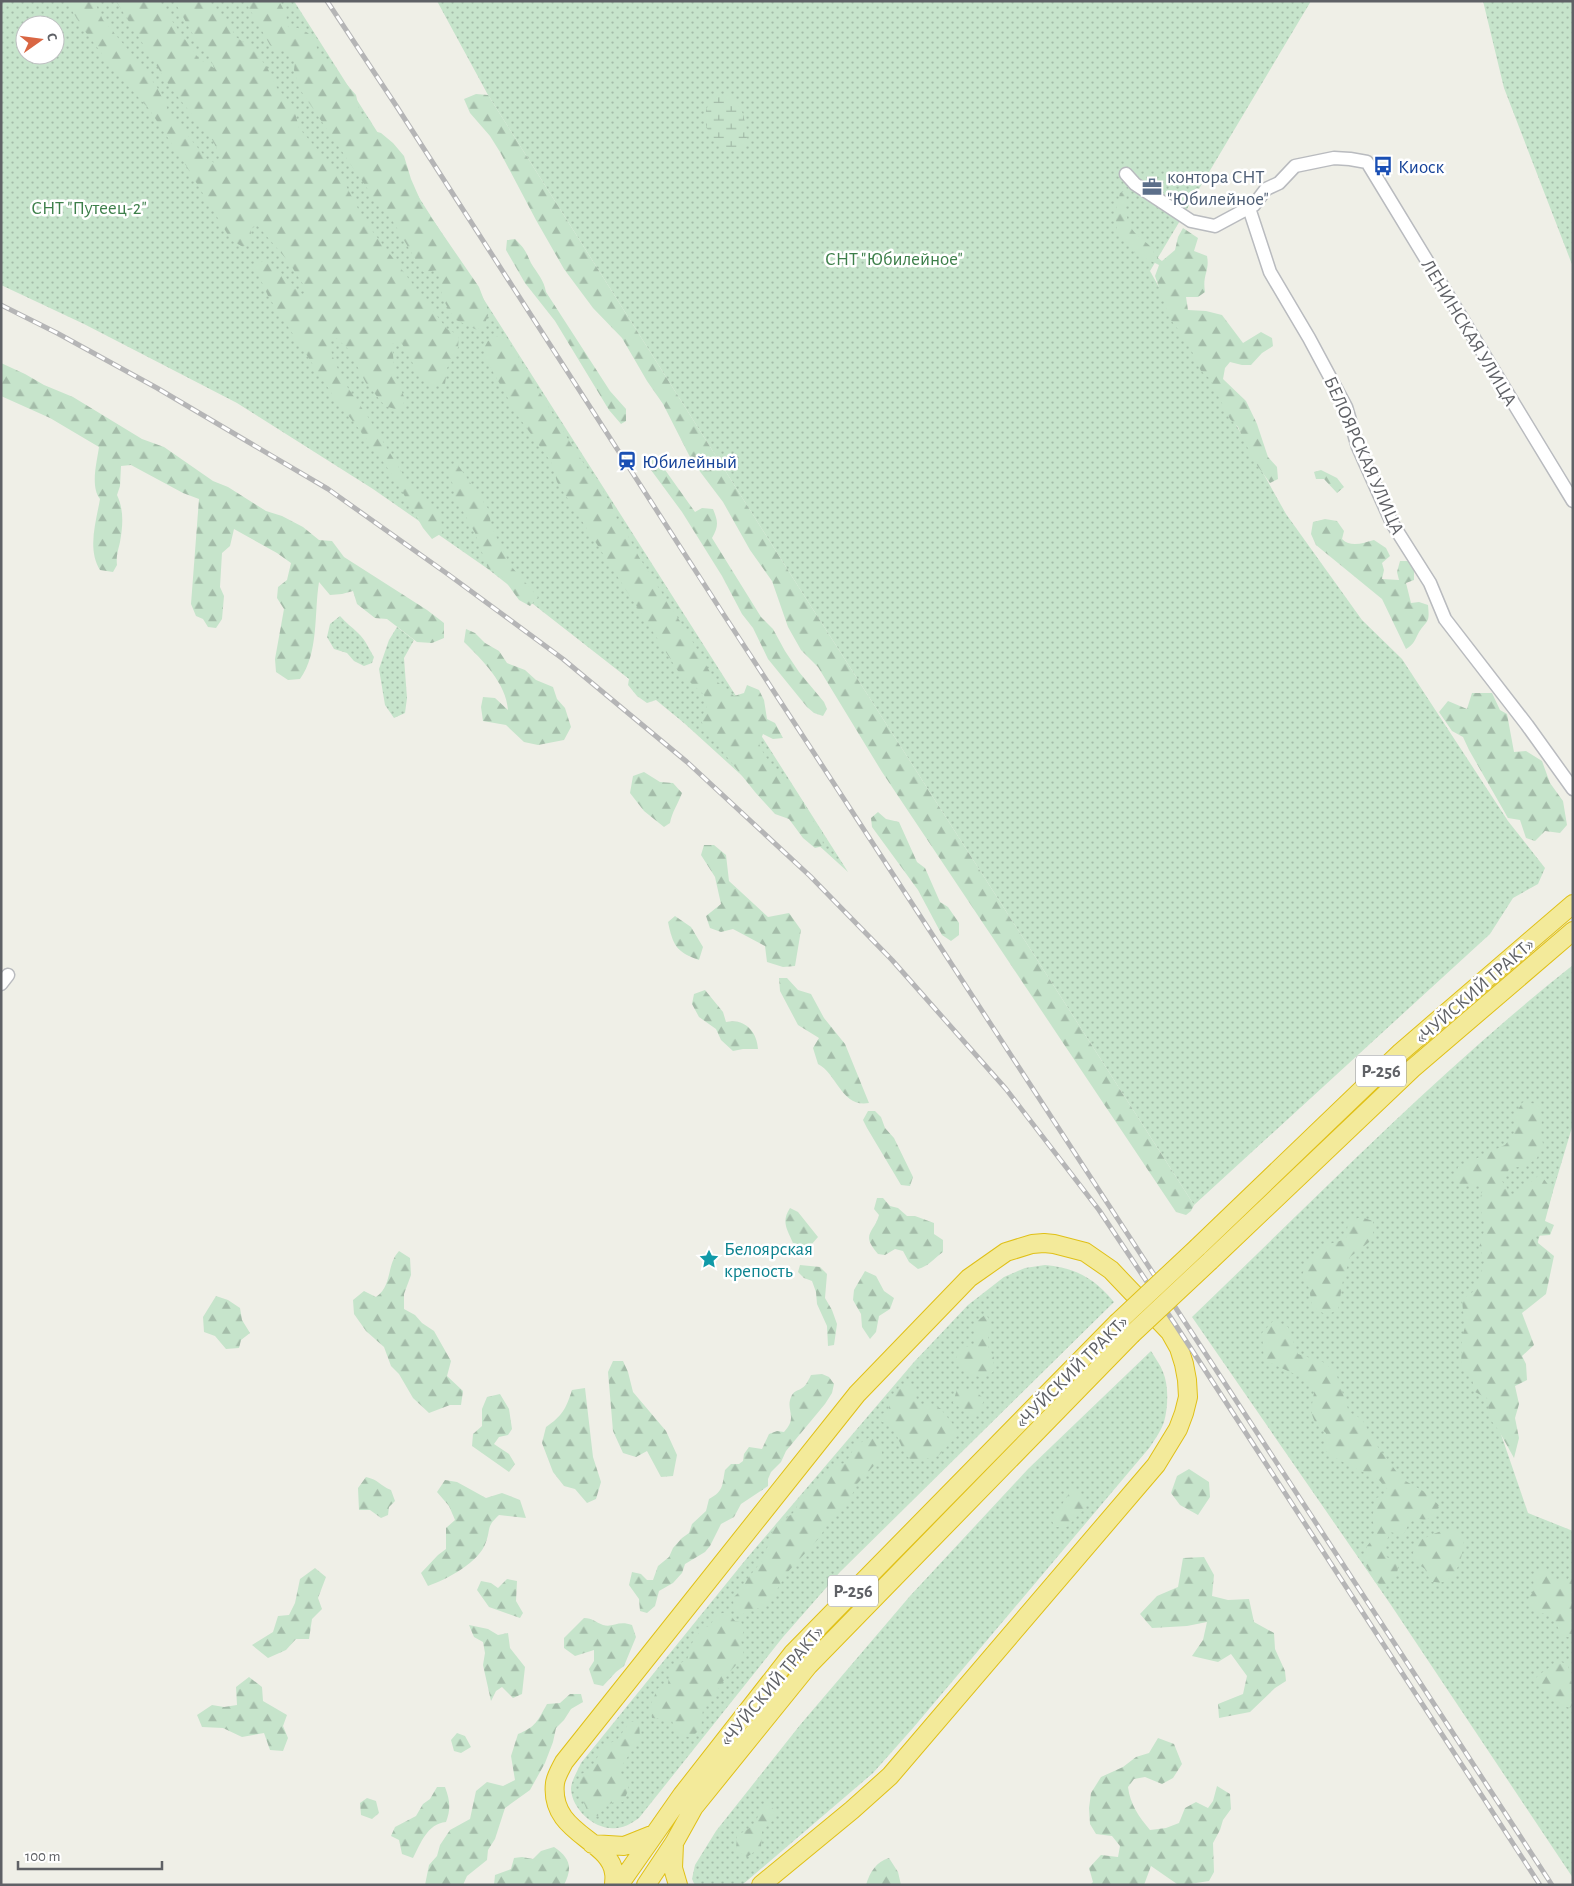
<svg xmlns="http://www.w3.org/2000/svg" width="1574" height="1886" font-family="'Alegreya Sans',sans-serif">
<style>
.grass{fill:url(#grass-dots);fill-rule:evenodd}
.forest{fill:url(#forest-firs)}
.wetland{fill:url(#wetland-marsh)}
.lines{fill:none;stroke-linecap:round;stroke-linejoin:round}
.minor-casing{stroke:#b9bbbf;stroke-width:15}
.highway-casing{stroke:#e0c016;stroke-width:20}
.minor{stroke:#fff;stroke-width:12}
.highway{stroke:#f3ea9a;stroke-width:18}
.rail-casing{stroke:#b5b5b6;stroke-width:5}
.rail{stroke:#fff;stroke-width:3;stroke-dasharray:9;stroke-linecap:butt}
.highway-bridge-casing{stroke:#e0c016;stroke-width:20;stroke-linecap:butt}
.highway-bridge{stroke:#f3ea9a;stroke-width:18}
.labels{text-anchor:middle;stroke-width:5;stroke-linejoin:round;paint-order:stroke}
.shield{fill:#fff;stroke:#8f9094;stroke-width:1}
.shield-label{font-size:18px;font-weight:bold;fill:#5f6166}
.transit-label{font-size:19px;fill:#164399;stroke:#fff;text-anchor:start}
.service-label{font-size:19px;fill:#4e5e75;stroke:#fff;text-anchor:start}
.park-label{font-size:19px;fill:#3d7f4a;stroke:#fff}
.street-label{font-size:19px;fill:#5f6166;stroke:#fff}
.culture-label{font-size:19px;fill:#0d838f;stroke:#fff;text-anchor:start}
</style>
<defs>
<pattern id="grass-dots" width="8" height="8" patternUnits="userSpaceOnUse" patternTransform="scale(1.25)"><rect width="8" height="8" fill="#c6e4cb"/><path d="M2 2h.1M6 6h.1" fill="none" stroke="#a4bca9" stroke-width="1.8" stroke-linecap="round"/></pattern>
<pattern id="forest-firs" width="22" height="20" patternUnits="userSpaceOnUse" patternTransform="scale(1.25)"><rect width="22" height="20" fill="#c6e4cb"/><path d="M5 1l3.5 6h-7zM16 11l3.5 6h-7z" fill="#a4bca9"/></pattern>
<pattern id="wetland-marsh" width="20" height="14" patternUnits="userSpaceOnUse" patternTransform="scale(1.25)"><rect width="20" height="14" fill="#c6e4cb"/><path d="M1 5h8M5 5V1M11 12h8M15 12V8" fill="none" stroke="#a4bca9"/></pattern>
</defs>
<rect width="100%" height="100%" fill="#efefe7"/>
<path class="grass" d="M1,1H294L848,872L684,723L656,700L647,703L637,696L628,685L629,679L488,569L373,489L237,403L84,324L1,285ZM25,25H55V55H25Z
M437,1H1311L1150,271L1286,514L1362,620L1402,659L1508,821L1545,868L1538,884L1513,898L1490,934L1194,1205L798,586L488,95Z
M1483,1H1573V267L1504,88Z
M340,616C346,623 352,627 358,633C365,639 369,649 374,657L372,663L364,666L354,661L347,653L334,649L327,637L330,624Z
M397,627L414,640L404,658L407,698L405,713L394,718L385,705L379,669L389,640Z
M1573,965V1124L1490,1402L1528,1513L1573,1531V1878L1391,1605L1192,1317C1317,1197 1438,1072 1573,965Z
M1045,1265C1076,1268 1094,1278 1114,1302L840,1572L783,1637L639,1818C632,1823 626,1827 617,1828C596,1831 572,1810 571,1789C571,1781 578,1770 581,1763L747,1558L914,1362L968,1305L1004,1277L1025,1268Z
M1151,1351C1155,1358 1160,1364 1163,1372C1169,1386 1168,1408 1164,1422C1161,1431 1155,1439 1150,1447L913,1728L873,1773L742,1885H695L692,1879L695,1865L716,1831L800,1725L910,1596L1028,1469Z"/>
<path class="forest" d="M66,1H94L103,20L136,59L157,87L170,114L207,159L217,164L221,157L213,141L170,87L116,1H158L199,59L214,68L210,57L192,33L177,6V1H204L225,17L236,37L251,47L267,67L277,88L293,105L299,128L342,178L364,220L447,329L459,335L458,348L453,360L447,368L445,384L432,387L417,371L401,342L392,344L395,376L405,399L401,411L385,406L366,383L348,349L333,335L329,345L335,363L346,385L368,417L404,476L441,517L442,533L432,539L423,528L395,479L370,443L336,400L268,296L255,267L264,260L279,271L302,294L308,292L288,261L257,225L251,229V243L243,247L231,240L185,164L149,109L118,75L84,30Z
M245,1H279L286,14L288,27L298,28L308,33L315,43L319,53L356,95L360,113L370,120L374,131L381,133L393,143L404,156L411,179L422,204L479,287L489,313L485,323L477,330L456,320L449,310L442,297L439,270L423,272L389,215L379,206L299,88L294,70L295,61L284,50L279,52L270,45Z
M476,94L488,95L798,586L1194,1205L1191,1211L1186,1215L1176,1212L882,772L818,667L801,650L788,627L772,581L750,550L723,502L692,461L663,404L647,381L622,338L593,308L564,269L536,220L500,152L490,136L470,113L464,99Z
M1127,190C1125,207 1124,223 1137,235C1145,243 1152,244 1155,256L1162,261L1175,250L1178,237L1183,228L1198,238L1194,251L1207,256C1210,271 1202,275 1205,292L1198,297H1186L1188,310L1206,311L1222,315L1243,343L1261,332L1272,338L1273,346L1262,353L1251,365H1242L1230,362L1225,368L1223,379L1246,401L1257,424L1268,457L1277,467L1278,479L1270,483L1257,465L1244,441L1238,427L1230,419L1209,378L1201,371L1187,341L1170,319L1155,276L1159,265L1135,253L1117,229L1115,214L1120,193Z
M515,239C525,249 525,250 531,263C537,273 544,280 546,292L610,391L626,409V421L621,424L609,410L555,321L525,283L506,250L507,240Z
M502,334L507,338L574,449L611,503L620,528L626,532L639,557L690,637L714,679L734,696L744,693L747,685L759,690L764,700L767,719L775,723L783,738L773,739L763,734L759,744L765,756L803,802L808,815L822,831L823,846L815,848L803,838L789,819L775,814L755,792L723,752L715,740L704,732L701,718L707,706L704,695L678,671L557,482L551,462L518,416L484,356V348L488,341Z
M1,363L25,374L44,385L73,397L142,439L164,447L213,481L228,487L266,511L282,516L303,527L319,540L332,541L344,557L427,610L444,623V638L432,643L417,642L387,619L375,618L357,604L353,591L342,594L330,595L319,582C314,613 319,653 300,679L288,680L276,672L275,659L284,609L277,598L278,587L287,580L291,563L277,553L234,529L230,546L222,553L220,587L224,596L222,619L216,628L208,627L203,619L196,616L191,604L199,499L183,493L131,465L121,466L120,486L117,495C124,510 123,525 120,542C118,551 116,556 117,565L113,572L100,570C87,549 96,522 100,499C90,486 97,462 99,447L50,418L1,396Z
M651,456L658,460L695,512L702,508L713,509C718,521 719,526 712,538L761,617L773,629L785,651L799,672L824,702L827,709L823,716L814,713L807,707L768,659L753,628L742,614L722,576L682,512L651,470Z
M458,465L489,510L491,526L510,565L538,597L530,606L519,600L498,571L488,569L475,533L455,497L450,472Z
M1321,470L1337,478L1344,487L1337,493L1324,479H1316L1314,472Z
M1325,519L1337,521L1344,531L1342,539C1351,548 1363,543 1374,540L1386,548L1390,556L1382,563L1384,570L1382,579L1399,580L1397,572L1400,561H1408L1414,569V580L1406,583L1411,603L1419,602L1428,605C1430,625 1427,619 1418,634C1414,642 1413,645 1406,649L1382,599L1316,545L1311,534L1313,522Z
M466,629L475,633L485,643L499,651L507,663L525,670L536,680L553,687L557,699L565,708L571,727L564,740L538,745L524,742L506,725L483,721L481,707L483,697L495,698L508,710C506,683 483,661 464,642Z
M1472,693H1492L1500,710L1507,714L1514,752L1526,751L1542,761L1550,783L1563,801L1567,825L1560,833L1545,831L1535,841L1526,838L1520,820L1508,818L1469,750L1463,737L1452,731L1439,712L1448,701L1467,709Z
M644,772L660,782L673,783L682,793C678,804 672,812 670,823L664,827L644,811L630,793L633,776Z
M878,812L886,819L899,822L917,862L925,868L940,902L948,907L959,923V935L951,941L942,935L918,890L872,827L871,818Z
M704,845H714L726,855L729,881L768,917L789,913L801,930L795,966L783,967L767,962L765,946L733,929L721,932L710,928L706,916L721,904L715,877L701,855Z
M675,916L691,927L703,947L699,960C676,952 673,945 668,922Z
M779,978H787L798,990L811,994L824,1018L845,1044L869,1103C842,1108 837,1074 818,1064L813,1048L819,1038L798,1025L780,991Z
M705,990L723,1012L726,1022C745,1018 757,1032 758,1049H743L733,1051L721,1040L716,1029L699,1017L692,1004L694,994Z
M1523,1102L1538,1104L1542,1116L1541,1131L1543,1144L1537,1158L1526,1166L1510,1168L1502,1181L1512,1195L1530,1183L1540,1174L1553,1191L1545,1221L1554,1225L1550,1235L1535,1236L1538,1243L1554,1256L1546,1294L1522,1313L1534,1345L1522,1356L1526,1364L1527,1380L1515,1386L1519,1404L1515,1418L1519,1438L1514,1458L1499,1431L1490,1419L1487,1398L1475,1392L1472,1379L1461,1366L1462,1337L1466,1324L1463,1311L1462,1300L1475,1290L1485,1259L1479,1248L1485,1228L1479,1201L1484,1186H1461L1455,1177L1458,1167L1505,1145L1514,1134V1115Z
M868,1111H875L881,1117L885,1128L894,1138L913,1177L910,1186L901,1185L867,1128L863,1120Z
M877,1198H883L890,1206L898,1208L907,1216H915L934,1223V1234L943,1240V1252C933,1259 929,1266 918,1269L909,1262L903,1251L895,1249L885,1255L878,1254C860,1234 874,1233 879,1215L874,1209Z
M790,1208L798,1212L818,1237L811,1245L803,1247L793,1243C787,1229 781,1222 790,1208Z
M1361,1217L1373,1221V1239L1350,1257L1343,1280L1338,1310L1326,1315L1312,1306L1309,1288L1302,1275L1310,1258L1323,1246L1346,1239L1348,1222Z
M399,1251L410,1258L411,1275L404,1294V1309L415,1315L422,1323L434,1331L451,1361L447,1376L463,1391L461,1405H450L429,1413L413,1398L399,1374L391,1366L384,1347L366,1331L354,1314L353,1300L364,1291L376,1297C393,1285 386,1265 399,1251Z
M800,1265L820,1267L827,1274L825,1298L832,1310L837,1324L834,1345L828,1346L827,1326L817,1304L816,1292L812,1281L804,1278L798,1272Z
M865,1271L876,1276L884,1291L894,1298L890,1309L879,1316L876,1332L870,1339L862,1327L861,1314L853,1300L854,1290Z
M216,1296L228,1300L240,1308L242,1320L250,1333L241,1340L239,1348L226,1349L215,1336L204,1332L203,1317Z
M986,1314L991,1324L987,1344L994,1358L993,1372L982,1378L969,1373L955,1360L961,1349L974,1344L976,1322Z
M1274,1320L1288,1327L1298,1354L1323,1362L1336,1373L1349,1412L1362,1419L1375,1443L1402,1479L1423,1491L1439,1505C1427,1531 1420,1511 1409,1524C1407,1527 1405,1532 1403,1535L1390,1532L1386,1543L1385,1556L1399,1564L1396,1577L1386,1587L1375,1582L1363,1560L1367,1546L1377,1534L1372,1519L1376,1498L1391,1493L1379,1480L1339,1460L1326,1451V1433C1307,1418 1311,1409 1315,1388L1301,1377L1264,1360L1262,1333Z
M613,1361H623L628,1372L633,1392L666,1431L677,1455L673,1476L661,1477L647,1451L636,1457L623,1453L613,1431L608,1372Z
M822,1374L829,1377L834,1384L832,1393L825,1404L786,1451L781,1462L771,1472L768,1479V1486L741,1504L734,1517L721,1524L710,1546L705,1552L685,1564L682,1573L673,1583L659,1591L655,1606L647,1613L640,1611L639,1599L629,1585L632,1572L641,1574L647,1580H653L658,1566L669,1557L673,1548L682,1538L689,1533L692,1524L706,1511L709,1499C724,1491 722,1485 725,1470L731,1464H739L743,1461L744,1454L749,1447L762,1449L769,1434L777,1431L784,1432C799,1416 784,1410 792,1395C795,1390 798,1391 802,1388C806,1386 809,1379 811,1375Z
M906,1383L915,1389L917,1403L940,1408L960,1433L938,1456L913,1462L905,1454L892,1425L882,1422L880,1415L889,1410C889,1396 895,1390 906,1383Z
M585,1388L593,1457L601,1482L596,1499L587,1503L575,1489L564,1486L553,1472L542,1443L546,1427C562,1416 566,1409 572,1390Z
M957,1389H973L984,1399L980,1413L972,1418L964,1410L953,1403Z
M500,1394L509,1409L512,1429L508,1435L499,1437L494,1444L509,1454L515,1464L509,1472L472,1446L473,1434L482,1426V1409L487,1397Z
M870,1437L881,1441L882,1457L857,1484L848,1504L830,1519L820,1537L786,1574L774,1595L759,1608L740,1615L734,1610L733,1598L742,1589L748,1578L765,1557L769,1540L775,1526L793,1513L806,1492L833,1465L846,1463L855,1446Z
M1189,1469L1209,1482L1210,1497L1198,1515L1180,1505L1171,1493L1177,1476Z
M366,1477C379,1480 379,1485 391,1490L395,1501L389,1507L388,1515L381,1518L370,1510H359L358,1488Z
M445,1480L457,1482L486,1498L502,1493L520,1500L526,1518L499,1515C486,1527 491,1528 486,1542C479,1563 447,1579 428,1586L421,1573L438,1555L446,1549V1528L455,1520L449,1506L437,1492Z
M1072,1489L1084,1496L1085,1508L1067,1527H1055L1050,1517L1059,1509Z
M1451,1529L1464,1539C1463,1554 1459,1576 1443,1582C1440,1583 1434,1582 1431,1582L1425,1569L1418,1564L1413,1553L1418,1540C1430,1537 1438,1530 1451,1529Z
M1204,1557L1214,1575L1212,1596L1228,1600L1249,1599L1254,1622L1274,1633L1275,1649L1285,1671L1286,1681L1275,1688L1250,1712L1219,1718L1218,1704L1243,1694L1247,1676L1231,1654L1218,1662L1192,1656L1203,1640L1207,1622L1187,1626L1152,1628L1140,1614L1157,1596L1178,1587L1183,1558Z
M315,1568L326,1577L318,1598L322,1609L312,1619L309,1639H296L286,1650L268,1658L252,1645L273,1632L278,1616L289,1615L295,1603L300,1579Z
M1546,1568L1555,1581L1568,1579L1573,1570V1638L1562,1636L1550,1611L1538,1615L1526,1603L1534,1590L1533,1574Z
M507,1579L517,1581L516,1601L523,1613L520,1618L489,1607L477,1590L481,1581L491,1583L498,1588Z
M728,1612L735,1621L741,1622L744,1629L741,1641L744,1656L728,1674L713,1697L703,1709L701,1728L692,1737L678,1736L674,1730L672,1720L652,1718L650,1706L658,1688L668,1685C670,1669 672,1666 687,1660L692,1643L701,1629L709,1626L718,1614Z
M584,1618C593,1618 595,1622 603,1625C613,1628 618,1620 632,1625L636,1637L624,1666L616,1672L603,1686L594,1684L589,1669L594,1661V1650L575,1656L564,1648V1638Z
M469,1625L488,1629L498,1635L508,1633L510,1648L525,1667L522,1694L513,1698L502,1687L496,1691L491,1701L483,1665L485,1653L483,1642L474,1637Z
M1557,1660L1568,1665L1573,1690V1704L1570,1708L1558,1704L1549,1693L1533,1681C1540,1672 1550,1669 1557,1660Z
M249,1677L262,1687L263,1701L287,1715L283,1726L288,1738L283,1751L270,1750L264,1733L242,1737L223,1728L202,1727L197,1715L212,1705L224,1707L237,1705L236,1687Z
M570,1694H581L583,1702L571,1709L564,1720L556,1728L553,1742L545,1763L530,1790L505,1808L495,1839L488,1850L487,1860L467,1876L463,1885H425L429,1865L437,1856L440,1845L450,1830L470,1819L476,1791L487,1782L503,1786L515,1780L511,1756L518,1734C536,1727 538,1720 547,1704L560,1703Z
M639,1721L640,1738L619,1770L621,1776L629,1780L628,1791L623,1802C609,1801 606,1806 598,1816L588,1813L585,1805L578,1793L581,1774L590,1770L605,1744L616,1741L630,1722Z
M457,1733L465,1736L471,1747L461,1753L454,1751L451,1740Z
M1158,1738L1174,1744L1182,1764L1173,1778L1162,1784L1145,1777L1134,1779L1128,1787C1130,1804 1139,1817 1150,1830L1166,1828L1179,1823L1185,1808L1196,1802L1208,1808L1213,1801L1217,1786L1230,1794L1231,1809L1223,1820L1220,1830L1213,1843L1214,1872L1209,1881L1190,1884H1177L1151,1866L1144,1885H1090L1093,1882L1089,1868L1101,1855L1118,1857L1120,1846L1112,1836L1096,1834L1090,1824L1089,1808L1091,1793L1101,1777L1123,1767L1136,1757L1149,1753Z
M437,1787H445C450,1800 451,1809 446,1822C427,1824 421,1843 413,1858L402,1854L399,1840L391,1836L395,1827L416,1816L423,1804L430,1799Z
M367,1798L376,1801L379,1813L372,1819L361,1815L360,1803Z
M771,1805L776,1817L762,1831L761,1847L747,1857L736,1850L737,1835C754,1827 756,1823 762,1806Z
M554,1847C570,1858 573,1867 564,1885H494L495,1875L511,1869L514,1858L522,1857L533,1859L541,1851Z
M889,1858L898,1872L901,1885H866C870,1872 876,1862 889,1858Z"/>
<path class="wetland" d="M718,95L730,96L737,103L743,114L748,135L746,146L737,151C733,150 728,150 725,148C704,138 697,108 718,95Z"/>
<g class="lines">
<defs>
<path id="minor" d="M1126,174L1135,184L1191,221L1215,226L1254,205L1266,189L1279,183L1295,166L1334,158L1350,159L1367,162L1573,501
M1249,208L1270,272L1309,338L1346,407L1358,447L1392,523L1430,583L1445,619L1527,725L1573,789
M1,984L8,975"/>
<path id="highway" d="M1198,1247L1401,1052L1573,904
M1210,1261L1412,1069L1573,931
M592,1844L624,1846L654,1834
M674,1844L673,1868L678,1885
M614,1885C614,1881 615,1877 614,1873C610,1839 549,1834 555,1783C556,1776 561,1768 564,1762L857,1394L969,1278L1006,1252L1032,1244L1044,1243L1054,1244L1085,1252L1111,1270L1170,1332L1179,1348L1184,1364L1187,1380L1188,1397L1184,1413L1178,1429L1156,1465L890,1776L852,1810L761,1885
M619,1885L682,1795L793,1653L1117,1323
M646,1885L674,1843L694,1807L808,1666L1131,1335"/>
</defs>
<use href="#minor" class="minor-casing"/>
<use href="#highway" class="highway-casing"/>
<use href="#minor" class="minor"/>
<use href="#highway" class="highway"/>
<defs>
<path id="rail" d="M327,1L397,107L722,612L1552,1885
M1,305L57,333L157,388L328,489L449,575L563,659L687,762L810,876L892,960L1006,1089L1099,1210L1175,1324L1540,1885"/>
</defs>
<use href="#rail" class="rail-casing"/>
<use href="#rail" class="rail"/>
<defs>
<path id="highway-bridge" d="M1117,1323L1198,1247
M1131,1335L1210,1261"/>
</defs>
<use href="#highway-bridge" class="highway-bridge-casing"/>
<use href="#highway-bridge" class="highway-bridge"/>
</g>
<defs>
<symbol id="bus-bare" viewBox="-9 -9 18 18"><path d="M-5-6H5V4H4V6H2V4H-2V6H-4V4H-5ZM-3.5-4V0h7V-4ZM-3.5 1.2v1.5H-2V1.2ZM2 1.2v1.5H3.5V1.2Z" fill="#1a4fb4" stroke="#fff" stroke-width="2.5" paint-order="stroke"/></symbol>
<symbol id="office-bare" viewBox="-9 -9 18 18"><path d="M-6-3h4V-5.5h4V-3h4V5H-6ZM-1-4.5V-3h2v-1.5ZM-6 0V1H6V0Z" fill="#5c6f8a" stroke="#fff" stroke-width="2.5" paint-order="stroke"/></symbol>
<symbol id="station-bare" viewBox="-9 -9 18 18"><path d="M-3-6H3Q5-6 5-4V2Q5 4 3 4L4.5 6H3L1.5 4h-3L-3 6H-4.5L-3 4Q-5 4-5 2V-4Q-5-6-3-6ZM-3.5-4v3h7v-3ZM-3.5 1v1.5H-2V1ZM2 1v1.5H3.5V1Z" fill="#1a4fb4" stroke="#fff" stroke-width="2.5" paint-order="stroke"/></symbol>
<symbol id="sight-bare" viewBox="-9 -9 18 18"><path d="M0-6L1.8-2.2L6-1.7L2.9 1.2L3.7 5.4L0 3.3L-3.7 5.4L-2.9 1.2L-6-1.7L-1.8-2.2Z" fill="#0f9aa8" stroke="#fff" stroke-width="2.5" paint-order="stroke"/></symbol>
</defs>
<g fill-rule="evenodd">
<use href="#bus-bare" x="1369" y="152" width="28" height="28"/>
<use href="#office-bare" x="1138" y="173" width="28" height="28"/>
<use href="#station-bare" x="613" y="447" width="28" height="28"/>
<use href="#sight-bare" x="695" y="1245" width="28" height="28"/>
</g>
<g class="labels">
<g class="shield">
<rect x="1356" y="1055.5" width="50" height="31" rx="4"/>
<rect x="828" y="1575.5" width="50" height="31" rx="4"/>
</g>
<g class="shield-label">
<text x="1381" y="1077">Р-256</text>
<text x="853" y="1597">Р-256</text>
</g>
<g class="transit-label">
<text x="1398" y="173">Киоск</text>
<text x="642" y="468">Юбилейный</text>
</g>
<g class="service-label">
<text x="1167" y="183">контора СНТ<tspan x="1167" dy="22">"Юбилейное"</tspan></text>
</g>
<g class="park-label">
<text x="89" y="214">СНТ "Путеец-2"</text>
<text x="894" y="265">СНТ "Юбилейное"</text>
</g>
<g class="street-label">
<text transform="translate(1470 332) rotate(59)" y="7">ЛЕНИНСКАЯ УЛИЦА</text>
<text transform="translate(1365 455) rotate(66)" y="7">БЕЛОЯРСКАЯ УЛИЦА</text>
<text transform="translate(1474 990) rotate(-41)" y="7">«ЧУЙСКИЙ ТРАКТ»</text>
<text transform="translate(1071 1371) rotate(-45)" y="7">«ЧУЙСКИЙ ТРАКТ»</text>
<text transform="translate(771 1685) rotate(-50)" y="7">«ЧУЙСКИЙ ТРАКТ»</text>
</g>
<g class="culture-label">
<text x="724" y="1255">Белоярская<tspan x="724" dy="22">крепость</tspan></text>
</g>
</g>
<rect width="1574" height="1886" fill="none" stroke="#5f6166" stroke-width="5"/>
<g transform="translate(40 40) rotate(76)"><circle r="24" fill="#ffffff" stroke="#bfc0c2"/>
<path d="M0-4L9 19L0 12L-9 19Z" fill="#d96643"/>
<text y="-8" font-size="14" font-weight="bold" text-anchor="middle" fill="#5f6166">С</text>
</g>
<path d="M18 1861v8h144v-8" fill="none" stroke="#5f6166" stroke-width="2.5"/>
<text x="25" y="1861" font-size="15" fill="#5f6166" stroke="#ffffff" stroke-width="4" paint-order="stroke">100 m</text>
</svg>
